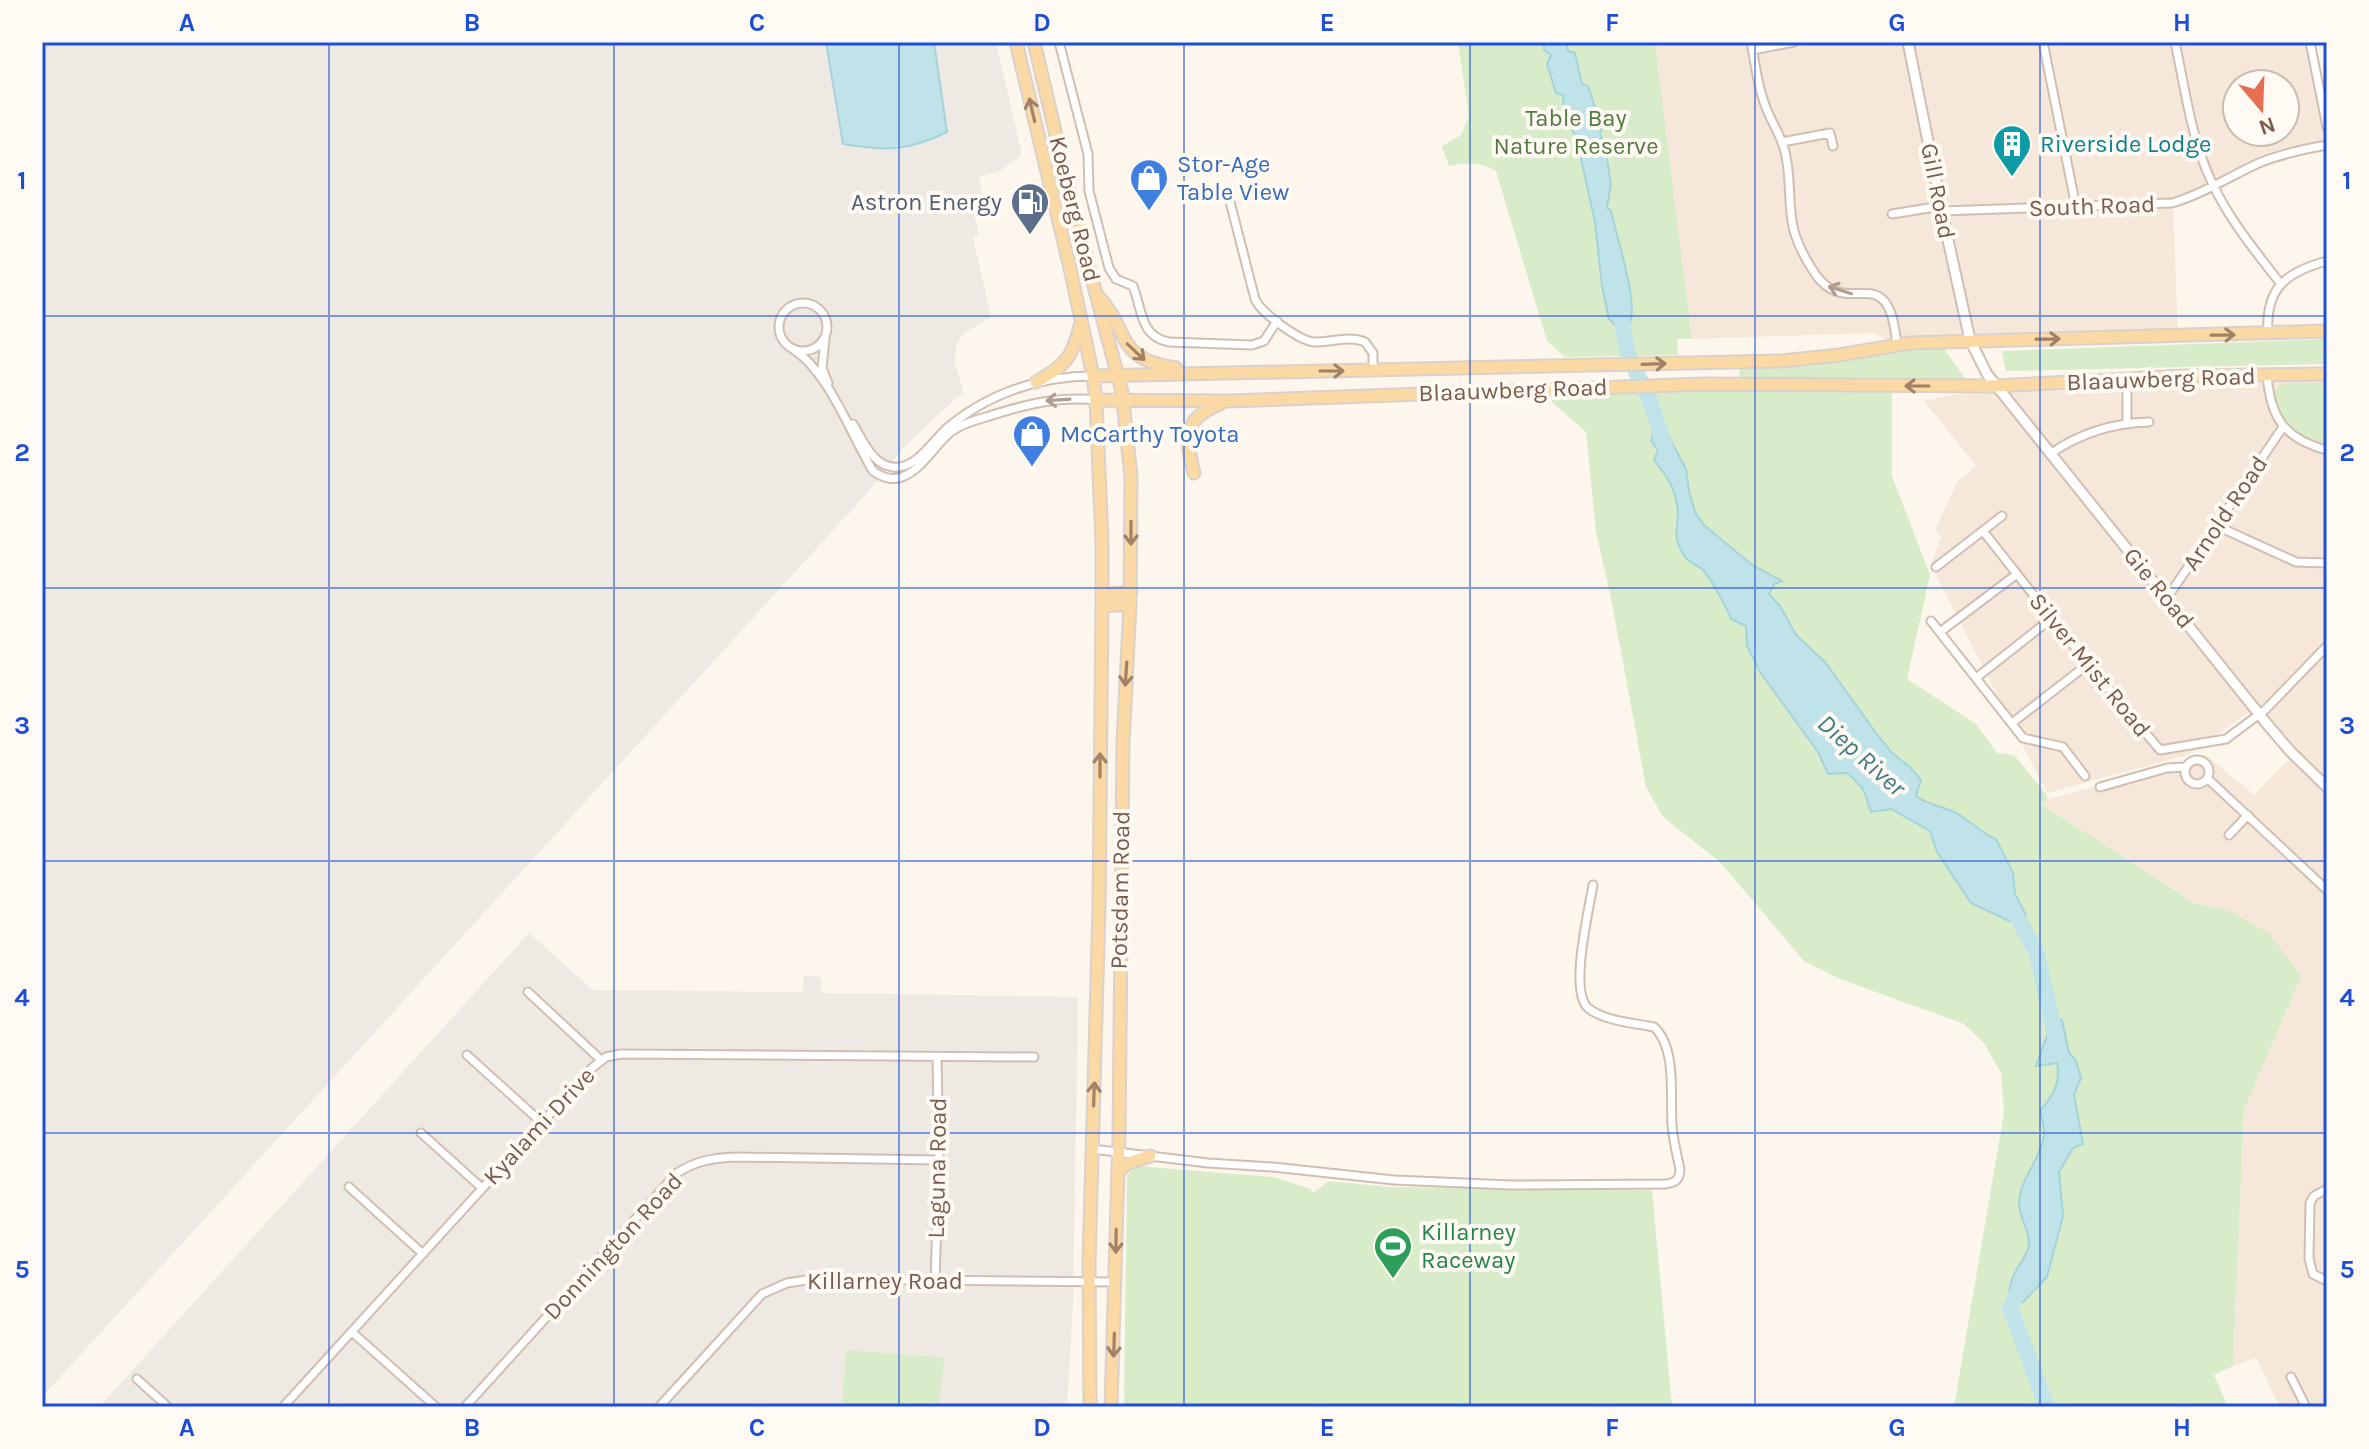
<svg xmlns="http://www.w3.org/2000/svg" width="2369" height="1449" font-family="Karla,sans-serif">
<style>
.residential{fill:#f5e8da;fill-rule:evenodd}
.industrial{fill:#efe9e4}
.green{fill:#d8ecc9}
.water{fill:#bfe3e8;stroke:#a5d3da;stroke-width:2}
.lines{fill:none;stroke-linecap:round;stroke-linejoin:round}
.river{stroke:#bfe3e8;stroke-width:16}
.minor-casing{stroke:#d1beb0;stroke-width:11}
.tertiary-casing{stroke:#d1beb0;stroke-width:13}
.primary-casing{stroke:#dad1cd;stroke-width:15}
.minor{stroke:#fff;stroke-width:7}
.tertiary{stroke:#fff;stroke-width:9}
.primary{stroke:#fbd9a5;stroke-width:11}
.oneway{stroke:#a18267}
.oneway2{stroke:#af9d94}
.grid{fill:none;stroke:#1d4ed8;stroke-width:2;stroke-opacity:0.55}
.labels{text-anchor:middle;stroke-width:8;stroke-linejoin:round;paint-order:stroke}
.park-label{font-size:24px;fill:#537a41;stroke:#fffaf3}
.culture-label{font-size:24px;fill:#0d838f;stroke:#fffaf3;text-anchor:start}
.shop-label{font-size:24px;fill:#366cbe;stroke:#fffaf3;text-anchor:start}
.street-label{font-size:24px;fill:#7a5c4d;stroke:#fffaf3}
.service-label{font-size:24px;fill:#4e5e75;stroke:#fffaf3;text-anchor:end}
.leisure-label{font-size:24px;fill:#27864d;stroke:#fffaf3;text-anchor:start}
.water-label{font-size:26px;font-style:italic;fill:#437c86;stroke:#fffaf3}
.neatline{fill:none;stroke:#1d4ed8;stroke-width:3}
.grid-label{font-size:26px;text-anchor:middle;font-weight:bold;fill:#1d4ed8}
</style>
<rect width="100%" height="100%" fill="#fdf6ec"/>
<path class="residential" d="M1655,42H2310L2327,127V163L2324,146L2286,153L2173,203L2178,336L1897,344L1873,333L1692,339ZM2237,84H2285V132H2237Z
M2327,374V782L2256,707L2190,754L2047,793L1931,565L1941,537L1935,530L1957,482L1976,466L1924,401L2004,385Z
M2206,755L2254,795L2290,758L2327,795V1407H2280L2256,1358L2233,1366L2244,1110L2301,976L2230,911L2194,903L2039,802Z"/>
<path class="industrial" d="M42,42H996L1021,150V156L1000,171L979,177L983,198L971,201L979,235L973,237L991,317L963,334L956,346L955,363L964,393L953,401L906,445L868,492L42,1397Z
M529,933L593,990L803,992L804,976L821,977V993L1078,997L1073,1306L1067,1407H99Z"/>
<path class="green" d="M1458,42H1655L1692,339H1677L1678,355L1565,357L1547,341L1496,171C1483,162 1464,163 1449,166L1442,146L1461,135L1469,116Z
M2327,339V364L2006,371L2002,351Z
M1942,346L1967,381H1741L1738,364L1901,347Z
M2284,383H2327V445C2301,439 2276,422 2274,393L2277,387Z
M1892,386V476L1930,575L1907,679L1976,724L1997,753L2014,755L2046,794L2048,800L2040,803L2194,903L2230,911L2270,934L2301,976L2244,1110L2233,1366L2214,1375L2228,1407H1954L2004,1113L2001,1073L1984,1043L1964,1024L1840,979L1804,961L1720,862L1663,817L1646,787L1612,603L1596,532L1586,432L1552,402L1549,389Z
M1137,1166L1273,1177L1310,1189L1313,1193L1329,1181L1390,1187L1652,1190L1672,1407H1124L1127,1175Z
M846,1350L944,1358L939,1407H842Z"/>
<path class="water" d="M826,42H934L947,132C906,152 886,151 843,144Z
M1544,42H1567L1568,51L1575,53L1582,84L1588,86L1597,113L1605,116L1600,134L1605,146L1611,184L1607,208L1611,211C1616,236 1640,305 1629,325L1617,327L1609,319L1602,286L1595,222L1577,141L1564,109L1563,95L1556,93L1547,64L1551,55L1544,50Z
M1654,430L1669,437L1686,469L1689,491L1695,512L1704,525L1752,565L1782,581L1774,584L1769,594L1780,606L1796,635L1825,662L1876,733L1892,753L1910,767L1921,780L1916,796C1929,806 1944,806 1958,814C1972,822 1981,833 1996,839L2013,873L2015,894L2026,915L2009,921L1971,903L1937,852L1930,831L1891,809L1871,812L1863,789L1848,773L1828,774L1818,752L1760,672L1747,646L1746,626L1731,619C1727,608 1710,577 1702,569C1695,563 1688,563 1683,554C1670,532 1681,524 1677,504C1673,483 1666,476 1654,460L1658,450L1651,441Z
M2062,1020L2069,1053L2076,1061L2081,1078L2074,1095L2083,1144L2073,1148L2059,1172L2063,1216L2047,1277L2023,1302L2017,1303L2010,1308C2010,1296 2008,1288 2013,1277C2017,1266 2029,1255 2029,1243C2029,1229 2018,1216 2019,1200C2022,1176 2040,1160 2044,1136C2045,1128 2042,1119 2040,1111C2053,1095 2061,1084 2057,1063L2036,1066L2052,1022Z"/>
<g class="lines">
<path class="river" d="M1620,307L1627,352L1649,399L1667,452
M2007,899L2036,951L2057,1042
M2019,1290L2010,1308L2047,1407"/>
<defs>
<path id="minor" d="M1059,42L1088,154L1089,191L1109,268L1116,279L1133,286C1142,309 1140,337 1169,342L1252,345L1264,341L1277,321
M1751,42C1755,62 1757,83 1764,102C1769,119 1781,134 1785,152C1792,178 1787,205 1794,231C1798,245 1807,262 1816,275C1839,307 1865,285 1881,298C1893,307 1895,331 1897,344
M2043,42L2076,207
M2175,42C2184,84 2190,129 2206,169C2223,212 2252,247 2280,283
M2310,42L2327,127
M1753,50L1794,42
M1782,142L1830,133L1833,146
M1228,194L1255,299C1261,313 1301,342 1315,342C1332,342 1350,335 1365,342L1373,353V371
M1942,211L2172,203C2203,194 2230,176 2259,163C2281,154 2304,149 2327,145
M1892,214L1941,206
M779 327a24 24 0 1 1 48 0a24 24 0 1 1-48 0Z
M2268,334C2265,289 2285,272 2327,261
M825,339L822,368L828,383
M793,349C829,372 851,435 873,471C882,477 891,481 902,477C923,469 935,444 952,431C962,424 975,420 986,417C1023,405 1057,396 1096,400
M2267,374C2270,417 2284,439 2327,450
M2127,380V423
M853,424C863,440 872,465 893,467C915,470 932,442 946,429C987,394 1039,376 1093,376
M2050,454C2080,433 2113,423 2149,422
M2217,526L2296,562L2327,563
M1983,531L2088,664L2160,750L2226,739L2265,710L2327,646
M1936,567L2002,516
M2167,598L2283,427
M1931,621L2023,738L2063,747L2085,776
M1940,632L2017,574
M1976,678L2052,618
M2012,723L2088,664
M2185 772a12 12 0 1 1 24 0a12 12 0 1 1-24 0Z
M2207,778L2327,890
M2100,787L2167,768L2186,767
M2229,835L2248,815
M528,992L601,1060
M467,1055L541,1122
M421,1133L482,1188
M1092,1149L1208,1163L1273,1167L1394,1180L1511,1185L1665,1184C1675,1183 1680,1180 1680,1169C1677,1155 1673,1140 1672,1125C1670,1096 1677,1048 1654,1027C1634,1023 1604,1021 1588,1008C1569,991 1589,910 1593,885
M349,1187L423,1254
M2327,1189L2314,1196L2310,1203L2309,1259L2313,1274L2327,1281
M935,1280L939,1160L937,1057
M352,1332L436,1407
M2291,1377L2306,1407
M137,1379L168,1407
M283,1407L592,1068L606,1057L621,1054L1034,1057
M465,1407L677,1173C697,1160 714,1158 737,1157L939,1160
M659,1407L762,1294L787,1283L813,1279L1115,1282"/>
<path id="tertiary" d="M1908,42L1946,231L1970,340L1987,374L2267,724L2290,751L2327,787"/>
<path id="primary" d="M1016,42L1070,268L1093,376L1096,400L1102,543V606L1099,908L1089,1262L1090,1407
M1034,42L1072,203L1122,392L1131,477L1130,604L1123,743L1119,1135L1111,1407
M1097,295C1131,331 1114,359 1176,368
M1093,376L1781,361L1839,355L1910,343L2327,331
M1036,382C1065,366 1072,358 1080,326
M1096,400L1228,401L1704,384L1995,386L2183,376L2327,374
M1194,473C1185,438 1182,419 1220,404
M1102,595L1131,592
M1102,606L1130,604
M1118,1172L1128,1163L1150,1156"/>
</defs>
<use href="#minor" class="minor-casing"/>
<use href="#tertiary" class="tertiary-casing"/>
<use href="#primary" class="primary-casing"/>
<use href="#minor" class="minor"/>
<use href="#tertiary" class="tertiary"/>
<use href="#primary" class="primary"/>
</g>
<defs><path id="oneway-shaft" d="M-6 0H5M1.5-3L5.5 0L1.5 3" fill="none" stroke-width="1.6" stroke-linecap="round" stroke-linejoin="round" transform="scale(2)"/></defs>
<g class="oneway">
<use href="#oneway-shaft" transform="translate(1032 110) rotate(-103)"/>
<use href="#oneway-shaft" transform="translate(2223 335) rotate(-1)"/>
<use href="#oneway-shaft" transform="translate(2048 339) rotate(-1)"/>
<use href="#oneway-shaft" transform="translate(1136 352) rotate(43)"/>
<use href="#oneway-shaft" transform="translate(1654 364) rotate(-2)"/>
<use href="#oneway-shaft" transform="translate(1332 371)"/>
<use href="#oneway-shaft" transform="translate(1917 386) rotate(-180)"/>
<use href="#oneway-shaft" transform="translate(1131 533) rotate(90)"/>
<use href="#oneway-shaft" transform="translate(1126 674) rotate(94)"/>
<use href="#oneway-shaft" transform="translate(1100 765) rotate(-90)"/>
<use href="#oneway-shaft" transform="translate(1094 1094) rotate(-88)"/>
<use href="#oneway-shaft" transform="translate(1116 1241) rotate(91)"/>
<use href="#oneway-shaft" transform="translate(1114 1345) rotate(92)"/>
</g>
<g class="oneway2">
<use href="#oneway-shaft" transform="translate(1840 290) rotate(-162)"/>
<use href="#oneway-shaft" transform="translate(1058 400) rotate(176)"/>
</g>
<path class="grid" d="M329,42V1407M614,42V1407M899,42V1407M1184,42V1407M1470,42V1407M1755,42V1407M2040,42V1407M42,316H2327M42,588H2327M42,861H2327M42,1133H2327"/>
<defs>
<symbol id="building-pin" viewBox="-11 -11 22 30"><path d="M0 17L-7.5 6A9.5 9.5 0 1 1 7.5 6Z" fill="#0f9aa8" stroke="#fffaf3"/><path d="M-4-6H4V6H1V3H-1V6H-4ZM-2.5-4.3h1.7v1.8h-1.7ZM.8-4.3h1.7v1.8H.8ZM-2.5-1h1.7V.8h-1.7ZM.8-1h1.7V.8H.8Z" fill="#fff"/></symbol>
<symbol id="shop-pin" viewBox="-11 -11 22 30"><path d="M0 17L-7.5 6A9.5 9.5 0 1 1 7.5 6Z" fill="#3f7fe0" stroke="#fffaf3"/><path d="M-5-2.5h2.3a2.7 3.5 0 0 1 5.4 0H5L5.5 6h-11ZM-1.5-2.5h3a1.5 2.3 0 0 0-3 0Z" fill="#fff"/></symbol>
<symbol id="fuel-pin" viewBox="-11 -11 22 30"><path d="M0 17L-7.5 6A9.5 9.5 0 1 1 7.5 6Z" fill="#5c6f8a" stroke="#fffaf3"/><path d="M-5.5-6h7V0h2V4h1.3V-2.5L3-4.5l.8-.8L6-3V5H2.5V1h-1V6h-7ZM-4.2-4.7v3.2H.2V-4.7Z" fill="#fff"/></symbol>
<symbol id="stadium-pin" viewBox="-11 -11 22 30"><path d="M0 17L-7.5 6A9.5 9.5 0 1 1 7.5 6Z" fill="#2e9e5b" stroke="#fffaf3"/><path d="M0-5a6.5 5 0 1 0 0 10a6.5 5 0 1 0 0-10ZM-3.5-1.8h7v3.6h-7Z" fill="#fff"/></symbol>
</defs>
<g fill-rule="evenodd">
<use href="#building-pin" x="1990" y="122" width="44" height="60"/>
<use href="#shop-pin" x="1127" y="156" width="44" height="60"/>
<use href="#fuel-pin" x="1008" y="180" width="44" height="60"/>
<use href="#shop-pin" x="1010" y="412" width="44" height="60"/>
<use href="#stadium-pin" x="1371" y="1224" width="44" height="60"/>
</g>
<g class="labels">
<g class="park-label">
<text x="1576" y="126">Table Bay<tspan x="1576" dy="28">Nature Reserve</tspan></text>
</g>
<g class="culture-label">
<text x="2040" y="152">Riverside Lodge</text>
</g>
<g class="shop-label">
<text x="1177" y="172">Stor-Age<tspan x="1177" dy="28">Table View</tspan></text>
<text x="1060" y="442">McCarthy Toyota</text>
</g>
<g class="street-label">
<text transform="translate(1938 191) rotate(79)" y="8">Gill Road</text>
<text transform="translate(2092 206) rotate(-2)" y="8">South Road</text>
<text transform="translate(1075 209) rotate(76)" y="8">Koeberg Road</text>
<text transform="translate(2161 379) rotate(-2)" y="8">Blaauwberg Road</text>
<text transform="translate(1513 390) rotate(-2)" y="8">Blaauwberg Road</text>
<text transform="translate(2225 513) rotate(-56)" y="8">Arnold Road</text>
<text transform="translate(2159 588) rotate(51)" y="8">Gie Road</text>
<text transform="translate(2090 665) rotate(51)" y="8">Silver Mist Road</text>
<text transform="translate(1120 890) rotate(-89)" y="8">Potsdam Road</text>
<text transform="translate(539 1126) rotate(-47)" y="8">Kyalami Drive</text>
<text transform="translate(937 1168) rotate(-89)" y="8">Laguna Road</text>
<text transform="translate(613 1246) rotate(-47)" y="8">Donnington Road</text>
<text x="885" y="1289">Killarney Road</text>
</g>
<g class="service-label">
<text x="1002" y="210">Astron Energy</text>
</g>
<g class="leisure-label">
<text x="1421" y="1240">Killarney<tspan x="1421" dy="28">Raceway</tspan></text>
</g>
<g class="water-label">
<text transform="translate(1862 755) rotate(42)" y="9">Diep River</text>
</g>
</g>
<rect width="2369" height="1449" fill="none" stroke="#fffaf3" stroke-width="88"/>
<g transform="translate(2261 108) rotate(161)"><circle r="38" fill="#fffaf3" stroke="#cabbb1" stroke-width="2"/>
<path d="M0-6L14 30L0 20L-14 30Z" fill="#e76f51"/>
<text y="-12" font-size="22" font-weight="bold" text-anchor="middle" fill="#7a5c4d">N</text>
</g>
<rect x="44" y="44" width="2281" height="1361" class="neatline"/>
<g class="grid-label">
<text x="187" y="31">A</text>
<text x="472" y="31">B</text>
<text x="757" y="31">C</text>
<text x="1042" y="31">D</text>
<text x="1327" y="31">E</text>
<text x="1612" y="31">F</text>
<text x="1897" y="31">G</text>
<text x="2182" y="31">H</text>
<text x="22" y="189">1</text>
<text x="2347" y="189">1</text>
<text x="22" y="461">2</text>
<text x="2347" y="461">2</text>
<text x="22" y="734">3</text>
<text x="2347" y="734">3</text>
<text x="22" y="1006">4</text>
<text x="2347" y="1006">4</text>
<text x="22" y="1278">5</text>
<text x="2347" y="1278">5</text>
<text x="187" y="1436">A</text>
<text x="472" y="1436">B</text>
<text x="757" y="1436">C</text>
<text x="1042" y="1436">D</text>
<text x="1327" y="1436">E</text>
<text x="1612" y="1436">F</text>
<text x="1897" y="1436">G</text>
<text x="2182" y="1436">H</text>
</g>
</svg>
